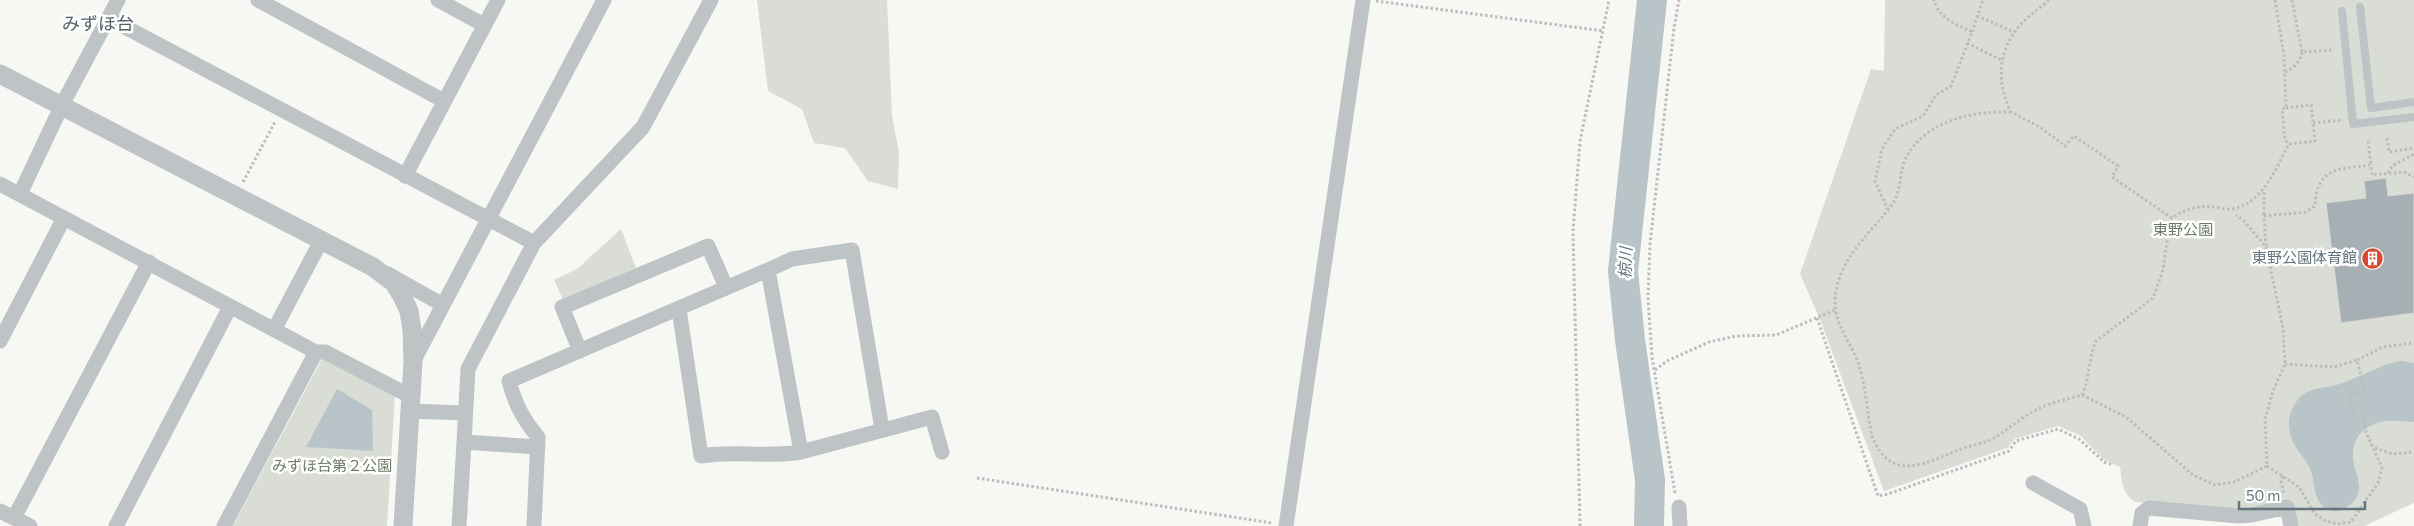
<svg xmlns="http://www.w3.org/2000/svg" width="2414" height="526" font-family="Commissioner,'Noto Sans JP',sans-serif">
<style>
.green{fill:#d9ddd5}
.water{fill:#b8c4c7}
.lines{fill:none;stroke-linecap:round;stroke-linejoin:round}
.river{stroke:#b8c4c7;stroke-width:30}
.building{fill:#a6afb3;stroke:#d8d8d6}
.path{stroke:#babdbf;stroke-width:3;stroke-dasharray:2.5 2.5;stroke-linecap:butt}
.service{stroke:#bec3c5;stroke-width:8}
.minor{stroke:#bec3c5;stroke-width:15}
.tertiary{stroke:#bec3c5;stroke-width:19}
.labels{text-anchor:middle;stroke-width:5;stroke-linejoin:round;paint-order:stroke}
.park-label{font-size:15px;fill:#6c7b66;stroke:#fff}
.poi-label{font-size:15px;fill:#64757d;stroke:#fff;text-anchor:end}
.water-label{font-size:16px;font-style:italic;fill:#5e7478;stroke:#fff}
.quarter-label{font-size:18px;fill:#556269;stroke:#fff}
</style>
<rect width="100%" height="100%" fill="#f7f7f4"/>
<path class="green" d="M757,0H887L892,116L899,152L898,189L868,181L845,148L814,143L802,109L768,91Z
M1885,0H2414V503L2364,526H2296L2280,514L2136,502C2122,495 2122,481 2120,467L2103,459L2081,436L2058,426L2015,439L2007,448L1884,491L1819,317L1800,274L1871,69L1884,71Z
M621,229L636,268L563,300L554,280L577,269Z
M323,357L395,395L387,526H233Z"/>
<path class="water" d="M2401,361L2414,363V422C2405,422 2396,420 2387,421C2369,423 2353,434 2353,454C2352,472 2370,492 2348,506C2344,509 2338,512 2333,511C2315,508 2315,488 2312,474C2308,457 2289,449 2289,423C2289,414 2294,403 2301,396C2312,388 2321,388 2333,386C2356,380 2380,364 2401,361Z
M337,389L372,410L373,451L306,447Z"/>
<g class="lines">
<path class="river" d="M1649,526L1650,480L1630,340L1623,271L1652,0"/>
</g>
<path class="building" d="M2386,178L2388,196L2414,193V313L2341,323L2326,203L2366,198L2364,181Z"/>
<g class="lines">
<path class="path" d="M2049,0C2038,10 2022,20 2014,33C1997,57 1998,86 2011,112L2040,127L2065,146L2074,136L2118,166L2112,177L2172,218C2184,210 2197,205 2212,207C2218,207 2226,210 2232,209C2264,203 2275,169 2289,144
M2275,0L2284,55L2286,108L2282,109L2285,140L2289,144L2315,141L2311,105L2286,108
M2292,0L2302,52L2334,50
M1376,1L1604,31
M1977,16L2014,32
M1972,32L1983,0
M1967,43L2003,61
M2285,72C2294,68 2300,62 2302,52
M2011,112C1973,111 1927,120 1907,156C1898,171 1903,191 1891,206C1868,236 1836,261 1835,302C1835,326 1852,344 1859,365C1866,388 1867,413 1872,436C1891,485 1927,462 1961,449C1972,445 1984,444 1994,438C2009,429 2023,416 2038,409C2052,402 2068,399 2082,395C2090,378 2088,359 2096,341L2153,298L2163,270L2169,228L2172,218
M2313,123L2343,120
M2387,138L2389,152L2414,148
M2368,141L2371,165
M2388,173L2392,166L2414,154
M243,182L275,122
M2264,192V216
M1888,210L1875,181L1882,149L1895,129L1923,116L1936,95L1951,86L1972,32C1957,25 1938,18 1934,0
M2266,246L2264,216L2306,212L2315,206C2317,167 2338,169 2371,165L2372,175L2404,172L2414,177
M1817,318L1878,496L1888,494L2009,451L2016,441L2058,429L2079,439L2104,462L2113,465
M2357,360L2383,347L2414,343
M1655,370L1667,361L1709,342L1736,336L1776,335L1835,310
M2082,395L2126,417L2193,475L2215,485L2234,482L2267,466L2265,419L2273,391L2285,364L2283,328L2266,247L2244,221L2236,215
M2375,448L2393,454L2414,452
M2267,466L2299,487L2315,514L2326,521L2337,524L2351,522L2378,483L2382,467L2367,435L2362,416L2355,417L2350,395L2365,391L2357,360L2334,367L2285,364
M2283,476L2281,481L2284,494
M977,478L1272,523
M1675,493L1652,357L1648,298L1650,244L1674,28L1679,0
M1580,526L1573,231L1580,141L1609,0"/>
<path class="service" d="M2360,7L2371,108L2414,102
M2342,11L2353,124L2414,117"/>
<path class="minor" d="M258,0L444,101
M438,0L484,25
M108,18L534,243L468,369L464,442L538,447
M405,176L498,0
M0,184L316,352L224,526
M20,194L62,105L118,0
M534,243L643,127L711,0
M768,270L792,259L852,250L882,429
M388,274L443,305
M679,309L701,456C734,450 768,458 801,452
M275,328L321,241
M0,341L64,218
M580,351L562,307L570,304L708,246L726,287
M316,352H325L410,396
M413,362L604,0
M409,411L465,413
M2033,483L2080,509L2084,526
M1679,507L1680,526
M0,511L30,526
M14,518L149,262
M116,526L230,307
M459,526L464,442
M534,526L538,437C523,419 515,404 509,381L768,270L801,452L932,417L942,452
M1286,526L1363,0
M2140,526L2142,513L2149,508L2238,516L2252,515L2287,507L2291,526"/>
<path class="tertiary" d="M0,74L373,267L394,283L402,296L409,311L412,330L413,362L403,526"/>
</g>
<defs>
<symbol id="building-disc" viewBox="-11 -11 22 22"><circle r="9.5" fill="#d84933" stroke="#fff"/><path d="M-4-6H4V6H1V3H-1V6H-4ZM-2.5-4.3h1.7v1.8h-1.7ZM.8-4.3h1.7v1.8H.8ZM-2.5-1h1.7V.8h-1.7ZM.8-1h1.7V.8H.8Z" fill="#fff"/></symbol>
</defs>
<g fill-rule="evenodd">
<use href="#building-disc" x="2360" y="246" width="25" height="25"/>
</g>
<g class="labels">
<g class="park-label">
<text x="2183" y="235">東野公園</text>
<text x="332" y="471">みずほ台第２公園</text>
</g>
<g class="poi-label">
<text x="2357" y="263">東野公園体育館</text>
</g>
<g class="water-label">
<text transform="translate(1625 263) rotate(-88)" y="6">椋川</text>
</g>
<g class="quarter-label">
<text x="98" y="30">みずほ台</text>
</g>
</g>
<path d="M2239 501v8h126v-8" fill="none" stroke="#64757d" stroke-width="2.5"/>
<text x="2246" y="501" font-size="15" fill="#64757d" stroke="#ffffff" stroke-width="4" paint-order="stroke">50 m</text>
</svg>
